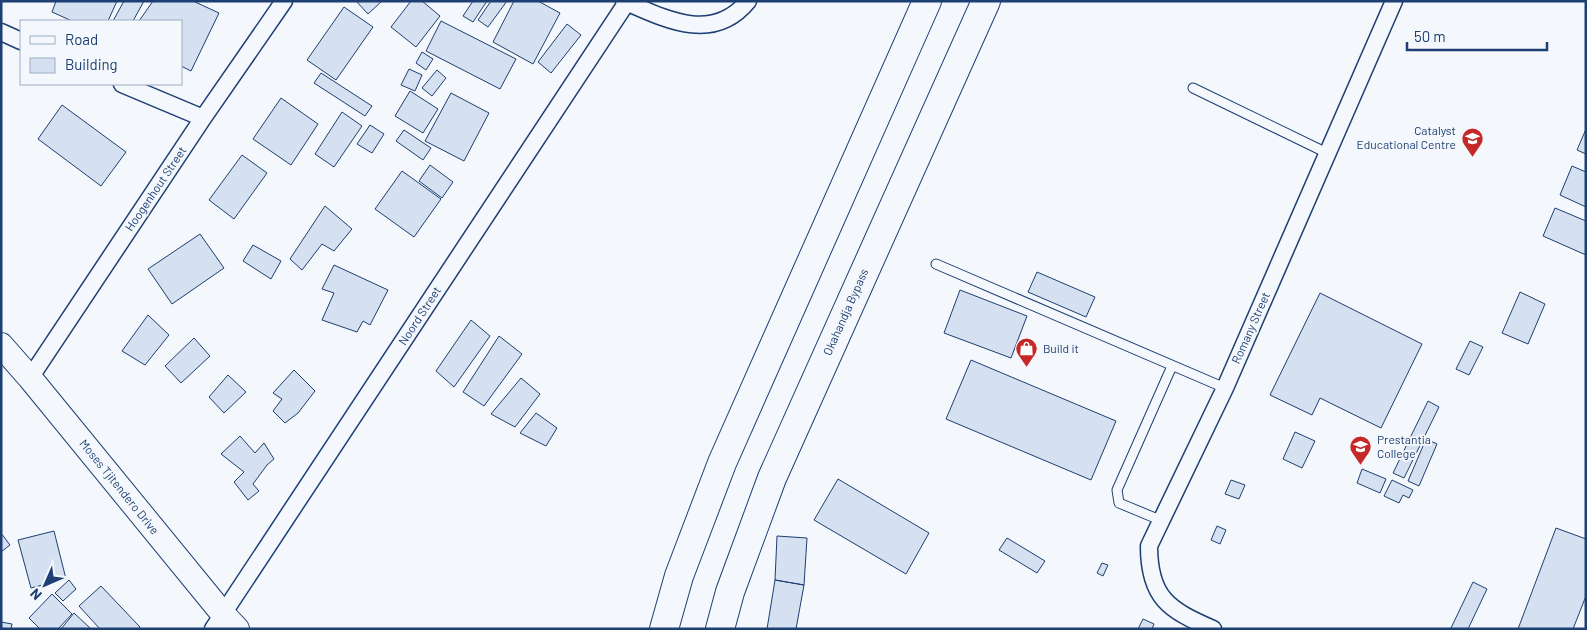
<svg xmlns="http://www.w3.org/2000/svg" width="1587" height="630" font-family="Barlow,sans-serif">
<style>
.building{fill:#d5e0f0;stroke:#1d3f73}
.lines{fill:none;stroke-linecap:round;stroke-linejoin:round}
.lane-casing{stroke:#1d3f73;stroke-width:11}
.street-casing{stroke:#1d3f73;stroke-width:19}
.secondary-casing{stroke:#1d3f73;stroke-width:26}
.highway-casing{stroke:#1d3f73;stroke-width:30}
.lane{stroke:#f4f7fb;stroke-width:9}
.street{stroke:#f4f7fb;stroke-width:16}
.secondary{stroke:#f4f7fb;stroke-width:24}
.highway{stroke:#f4f7fb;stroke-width:28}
.labels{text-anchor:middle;stroke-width:4;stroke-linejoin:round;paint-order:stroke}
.poi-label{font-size:12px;fill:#1d3f73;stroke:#f4f7fb;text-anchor:start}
.street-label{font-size:12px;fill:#1d3f73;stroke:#f4f7fb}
</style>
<rect width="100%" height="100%" fill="#f4f7fb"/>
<path class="building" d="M56,1H117L108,21H72L52,12Z
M124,1H144L133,21H113Z
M153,1H193L219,13L191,71L181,66V21H139Z
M356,1H382L368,14Z
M411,1H422L440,16L416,47L391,27Z
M473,1H487L473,22L463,16Z
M491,1H507L488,27L478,20Z
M514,1H538L560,13L533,64L493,42Z
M344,7L373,27L336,80L307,60Z
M441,21L516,59L500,89L426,51Z
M567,24L581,35L551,73L538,62Z
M422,52L433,59L426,70L416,63Z
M409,69L422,75L415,91L401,85Z
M437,70L446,78L432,96L422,88Z
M321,73L372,106L365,116L314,83Z
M410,91L438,109L423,133L395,116Z
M451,93L489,113L464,161L425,141Z
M281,98L318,124L291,165L253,139Z
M62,105L126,152L101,186L38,139Z
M342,112L362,126L334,167L315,154Z
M370,125L384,134L372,153L357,144Z
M1586,129V154L1577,150Z
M404,130L431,148L423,160L396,141Z
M242,155L267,173L234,219L209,200Z
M430,165L453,182L442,198L419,181Z
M1572,166L1586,172V207L1560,195Z
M402,171L441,199L414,237L375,209Z
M325,206L352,229L334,251L322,244L302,270L290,259Z
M1555,208L1586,221V255L1543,236Z
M200,234L224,268L172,304L148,269Z
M253,245L281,261L271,279L243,261Z
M334,265L388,290L370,325L363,321L357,332L322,320L334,293L322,289Z
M1037,272L1095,297L1086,317L1028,292Z
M960,290L1027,316L1011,358L944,333Z
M1520,292L1545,304L1528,344L1502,333Z
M1320,293L1422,344L1381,428L1320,398L1312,415L1270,395Z
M148,315L169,335L145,365L122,351Z
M471,320L490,336L454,387L436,371Z
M499,336L522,354L484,406L463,392Z
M194,338L210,356L181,383L165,366Z
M1470,341L1483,347L1469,375L1456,369Z
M971,360L1116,421L1091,480L946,419Z
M294,370L315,391L298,413L285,423L273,411L282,399L273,393Z
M228,375L246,392L224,413L209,397Z
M521,378L540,394L515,427L491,414Z
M1428,401L1439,407L1404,478L1393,473Z
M536,413L557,428L546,446L520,433Z
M1295,432L1315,441L1302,468L1283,459Z
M240,436L255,453L264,443L274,459L267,465L253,484L259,491L248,500L234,482L244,472L221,454Z
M1426,439L1437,444L1419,486L1408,481Z
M1362,469L1386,479L1380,493L1357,483Z
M838,479L929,533L906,574L814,520Z
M1231,480L1245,485L1239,499L1225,494Z
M1392,480L1413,490L1409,498L1403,495L1399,503L1384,496Z
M1217,526L1226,530L1220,544L1211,540Z
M1556,528L1586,539V596L1573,629H1518Z
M54,531L66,579L31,588L18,540Z
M1,533L10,545L1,552Z
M777,536L807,538L804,585L775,580Z
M1007,538L1045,561L1037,573L999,550Z
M1102,563L1108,565L1103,576L1097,573Z
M69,580L76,589L63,601L55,593Z
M775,580L804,585L796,629H767Z
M1473,582L1487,589L1468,629H1453L1451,628Z
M101,586L140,627L138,629H100L79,606Z
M52,594L72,614L58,629H40L29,618Z
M74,613L90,628V629H61Z
M1143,619L1154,624L1152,629H1138Z
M1,622L12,624L11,629H1Z"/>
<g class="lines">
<defs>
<path id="lane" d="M1193,88L1327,153
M936,264L1225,388
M1160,520L1119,503L1117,490L1172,366"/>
<path id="street" d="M624,1C665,19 713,44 748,1
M1,32L21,41
M122,84L203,118
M30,378L203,118L284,1
M213,629L627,2
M1213,629C1169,610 1149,598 1149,546L1225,388L1394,1"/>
<path id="secondary" d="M1,345L30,378L223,614L237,629"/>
<path id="highway" d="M664,629L679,576L722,463L927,1
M720,629L730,592L772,478L986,1"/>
</defs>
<use href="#lane" class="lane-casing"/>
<use href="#street" class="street-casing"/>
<use href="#secondary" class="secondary-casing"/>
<use href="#highway" class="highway-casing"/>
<use href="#lane" class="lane"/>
<use href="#street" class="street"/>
<use href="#secondary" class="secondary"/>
<use href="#highway" class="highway"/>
</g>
<defs>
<symbol id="school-pin" viewBox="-11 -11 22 30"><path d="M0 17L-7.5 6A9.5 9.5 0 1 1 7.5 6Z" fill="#c62828" stroke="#f4f7fb"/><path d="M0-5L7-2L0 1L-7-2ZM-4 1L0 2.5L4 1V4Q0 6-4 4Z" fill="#fff"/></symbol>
<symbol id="shop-pin" viewBox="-11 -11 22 30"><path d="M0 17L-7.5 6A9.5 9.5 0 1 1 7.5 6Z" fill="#c62828" stroke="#f4f7fb"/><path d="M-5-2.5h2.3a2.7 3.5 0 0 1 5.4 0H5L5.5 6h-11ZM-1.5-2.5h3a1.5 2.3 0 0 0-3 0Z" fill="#fff"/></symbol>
</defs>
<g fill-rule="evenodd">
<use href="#school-pin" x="1460" y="126" width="25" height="34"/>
<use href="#shop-pin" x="1014" y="336" width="25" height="34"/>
<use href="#school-pin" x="1348" y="434" width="25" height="34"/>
</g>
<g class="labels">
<g class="poi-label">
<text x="1456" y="135" text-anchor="end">Catalyst<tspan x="1456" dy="14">Educational Centre</tspan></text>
<text x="1043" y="353">Build it</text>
<text x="1377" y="444">Prestantia<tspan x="1377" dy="14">College</tspan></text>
</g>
<g class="street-label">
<text transform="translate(156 189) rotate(-56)" y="4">Hoogenhout Street</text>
<text transform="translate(846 312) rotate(-66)" y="4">Okahandja Bypass</text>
<text transform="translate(420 316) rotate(-57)" y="4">Noord Street</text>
<text transform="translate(1251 328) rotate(-66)" y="4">Romany Street</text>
<text transform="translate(119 487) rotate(51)" y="4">Moses Tjitendero Drive</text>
</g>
</g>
<rect width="1587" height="630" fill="none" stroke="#1d3f73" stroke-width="5"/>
<rect x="20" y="20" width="162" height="65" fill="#f4f7fb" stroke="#9eadc5"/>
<rect x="30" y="36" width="25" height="8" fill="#f4f7fb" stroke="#9eadc5"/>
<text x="65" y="45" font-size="15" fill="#1d3f73">Road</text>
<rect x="30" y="58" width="25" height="15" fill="#d5e0f0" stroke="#9eadc5"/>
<text x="65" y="70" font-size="15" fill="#1d3f73">Building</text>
<g transform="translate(45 585) rotate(225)" stroke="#f4f7fb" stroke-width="4" paint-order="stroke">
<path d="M0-4L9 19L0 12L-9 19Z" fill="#1d3f73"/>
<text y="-8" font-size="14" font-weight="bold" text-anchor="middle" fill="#1d3f73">N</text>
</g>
<path d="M1407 42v8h140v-8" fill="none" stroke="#1d3f73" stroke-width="2.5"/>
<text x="1414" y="42" font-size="15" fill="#1d3f73" stroke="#f4f7fb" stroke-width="4" paint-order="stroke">50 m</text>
</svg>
